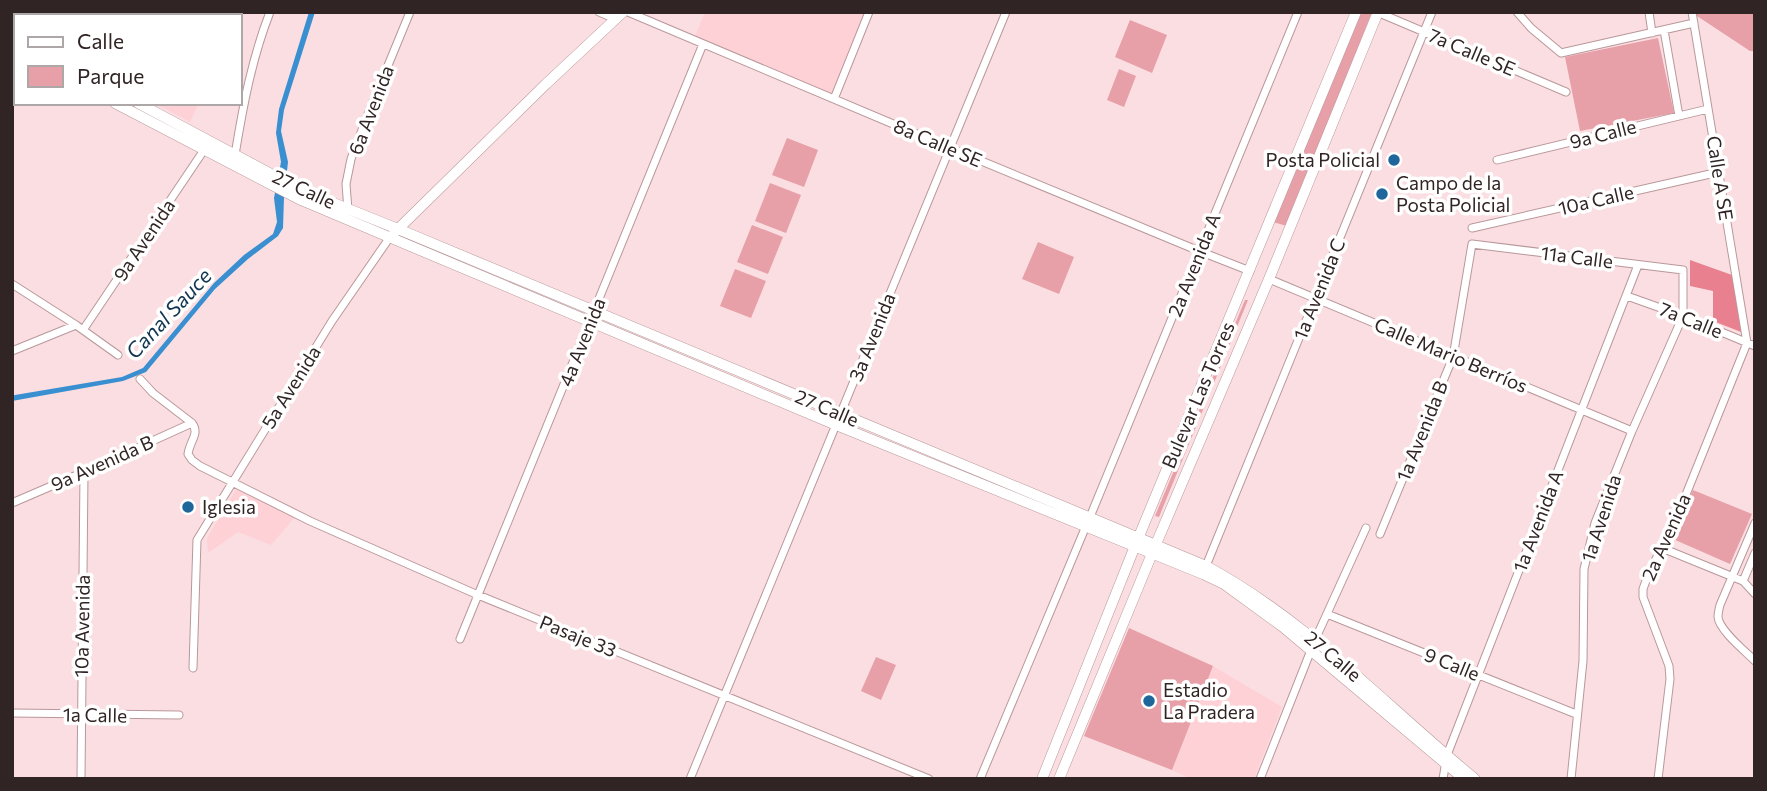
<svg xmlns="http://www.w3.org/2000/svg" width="1767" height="791" font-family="Commissioner,sans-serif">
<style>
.built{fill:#fed1d6}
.green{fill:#e79fa8}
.forest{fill:#e88090}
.water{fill:#398fd0}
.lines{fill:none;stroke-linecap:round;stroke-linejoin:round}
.street-casing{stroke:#b9989b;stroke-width:9}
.secondary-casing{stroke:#b9989b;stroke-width:11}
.street{stroke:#fff;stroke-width:7}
.secondary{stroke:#fff;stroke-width:10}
.poi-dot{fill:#1f669a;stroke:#fff;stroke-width:2.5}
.labels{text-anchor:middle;stroke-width:7;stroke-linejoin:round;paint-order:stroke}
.street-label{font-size:19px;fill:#312425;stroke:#fff}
.poi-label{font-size:19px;fill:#312425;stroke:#fff;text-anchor:start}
.water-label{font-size:21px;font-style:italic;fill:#113550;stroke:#fff}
</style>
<rect width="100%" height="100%" fill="#fbdee1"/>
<path class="built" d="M12,12H237L236,16H16V32L12,30Z
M705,12H866L833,94L695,36Z
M154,103H199L190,122Z
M238,486L295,517L271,545L238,532L208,553L207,538Z
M1213,666L1282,707L1254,779H1191L1172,770Z"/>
<path class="green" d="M1361,12H1372L1287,226L1273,222Z
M1695,12H1755V51H1750L1694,14Z
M1130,20L1167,35L1152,73L1115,57Z
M1658,38L1674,113L1580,131L1565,57Z
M1119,69L1136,76L1124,107L1107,100Z
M787,138L818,150L804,187L772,175Z
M770,183L801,195L786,233L755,221Z
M752,225L783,237L768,274L737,262Z
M1038,242L1074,257L1059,294L1022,279Z
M735,269L766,281L751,318L720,306Z
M1245,300H1248L1159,517L1155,516Z
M1693,490L1752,514L1730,564L1673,539Z
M1129,628L1213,666L1172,770L1084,736Z
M876,657L896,665L881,700L861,691Z"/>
<path class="forest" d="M1690,260L1732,275L1741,332L1713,321V291L1690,286Z"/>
<path class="water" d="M309,12H315L284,110L281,131L288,162L284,197L283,228L278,236L248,259L215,289L146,372L123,381L12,401V396L15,395L122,377L143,368L214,283L244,255L273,234L277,222L274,198L281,162L276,133L279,109Z"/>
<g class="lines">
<defs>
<path id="street" d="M599,12L615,19
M628,12L950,148L1199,251L1250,271
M1377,12L1566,92
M1517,12L1531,28L1561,53L1694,23
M1649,12L1652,33
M1664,30L1679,116
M834,99L869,12
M235,155C243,106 252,58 270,12
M1497,160L1708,109
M348,210L346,184L351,159L368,114L410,12
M1472,228L1719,172
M1269,279L1632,431
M12,284L76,325L118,355
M1627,296L1683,316L1755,346
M83,330L204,150
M12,351L76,325
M140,379L153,393L192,423C200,434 190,440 188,454L192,460L200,466L310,521L478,595L929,779
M12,503L84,472L192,423
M1090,517L1298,12
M1755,523L1720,605C1719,609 1718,613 1718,617C1719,630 1745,651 1755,661
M1380,534L1453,357L1472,244L1683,270V316L1632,431L1595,523L1584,569L1583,661L1571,779
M1662,548L1743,581L1755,594
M1206,566L1432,12
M1743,581L1755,553
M1327,614L1576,714
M460,639L703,44
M193,668L197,540L332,321L390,237
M12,713L179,715
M81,779L84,472
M690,779L1006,12
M980,779L1086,526
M1260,779L1315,640L1366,528
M1443,779L1447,755L1638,265
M1658,779L1670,679L1669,666L1643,597V589L1647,578L1683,502L1747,343L1692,12"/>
<path id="secondary" d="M12,37L16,39
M12,49L16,51
M115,103L301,200L836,425L1203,574L1224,584L1283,627L1464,779
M138,103L301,190L398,229L1206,566C1308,621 1386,706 1475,779
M394,233L546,84L623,12
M1042,779L1135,546L1356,12
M1059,779L1156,544L1269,279L1378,12"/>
</defs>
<use href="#street" class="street-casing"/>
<use href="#secondary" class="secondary-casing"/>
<use href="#street" class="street"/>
<use href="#secondary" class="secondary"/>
</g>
<g class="poi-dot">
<circle cx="1394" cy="160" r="7"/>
<circle cx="1382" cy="194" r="7"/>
<circle cx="188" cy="507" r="7"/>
<circle cx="1149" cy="701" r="7"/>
</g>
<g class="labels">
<g class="street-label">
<text transform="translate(1472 52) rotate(23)" y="7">7a Calle SE</text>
<text transform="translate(371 110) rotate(-69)" y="7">6a Avenida</text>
<text transform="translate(1603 134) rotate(-14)" y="7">9a Calle</text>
<text transform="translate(938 143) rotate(23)" y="7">8a Calle SE</text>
<text transform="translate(1720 178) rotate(81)" y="7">Calle A SE</text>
<text transform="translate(304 189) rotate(25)" y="7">27 Calle</text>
<text transform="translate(1596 200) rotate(-13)" y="7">10a Calle</text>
<text transform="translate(144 240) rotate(-56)" y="7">9a Avenida</text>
<text transform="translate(1577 257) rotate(7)" y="7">11a Calle</text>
<text transform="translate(1194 265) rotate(-68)" y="7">2a Avenida A</text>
<text transform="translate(1319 289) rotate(-68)" y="7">1a Avenida C</text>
<text transform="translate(1691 320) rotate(22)" y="7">7a Calle</text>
<text transform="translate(872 337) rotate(-68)" y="7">3a Avenida</text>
<text transform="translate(582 342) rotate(-68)" y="7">4a Avenida</text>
<text transform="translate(1451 355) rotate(23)" y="7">Calle Mario Berríos</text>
<text transform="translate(291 387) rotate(-58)" y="7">5a Avenida</text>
<text transform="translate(1198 395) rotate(-67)" y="7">Bulevar Las Torres</text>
<text transform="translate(827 408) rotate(23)" y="7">27 Calle</text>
<text transform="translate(1422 431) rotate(-68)" y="7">1a Avenida B</text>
<text transform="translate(102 463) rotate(-24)" y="7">9a Avenida B</text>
<text transform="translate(1601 518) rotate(-72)" y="7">1a Avenida</text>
<text transform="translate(1538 521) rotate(-69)" y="7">1a Avenida A</text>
<text transform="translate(1666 537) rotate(-66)" y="7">2a Avenida</text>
<text transform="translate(82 626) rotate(-89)" y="7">10a Avenida</text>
<text transform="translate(578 636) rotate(22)" y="7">Pasaje 33</text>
<text transform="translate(1333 656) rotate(40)" y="7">27 Calle</text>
<text transform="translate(1452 664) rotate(22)" y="7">9 Calle</text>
<text transform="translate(95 715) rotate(1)" y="7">1a Calle</text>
</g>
<g class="poi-label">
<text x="1380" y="167" text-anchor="end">Posta Policial</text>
<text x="1396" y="190">Campo de la<tspan x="1396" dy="22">Posta Policial</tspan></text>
<text x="202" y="514">Iglesia</text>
<text x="1163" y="697">Estadio<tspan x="1163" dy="22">La Pradera</tspan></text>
</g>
<g class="water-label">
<text transform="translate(169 314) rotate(-47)" y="7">Canal Sauce</text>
</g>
</g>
<rect width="1767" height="791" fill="none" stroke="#312425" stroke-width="28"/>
<rect x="14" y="14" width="228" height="91" fill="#ffffff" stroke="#ada7a8" stroke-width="2"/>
<rect x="28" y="37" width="35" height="10" fill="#ffffff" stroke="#ada7a8" stroke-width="2"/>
<text x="77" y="49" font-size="21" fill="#312425">Calle</text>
<rect x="28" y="66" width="35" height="21" fill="#e79fa8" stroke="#ada7a8" stroke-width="2"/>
<text x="77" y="84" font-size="21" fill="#312425">Parque</text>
</svg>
